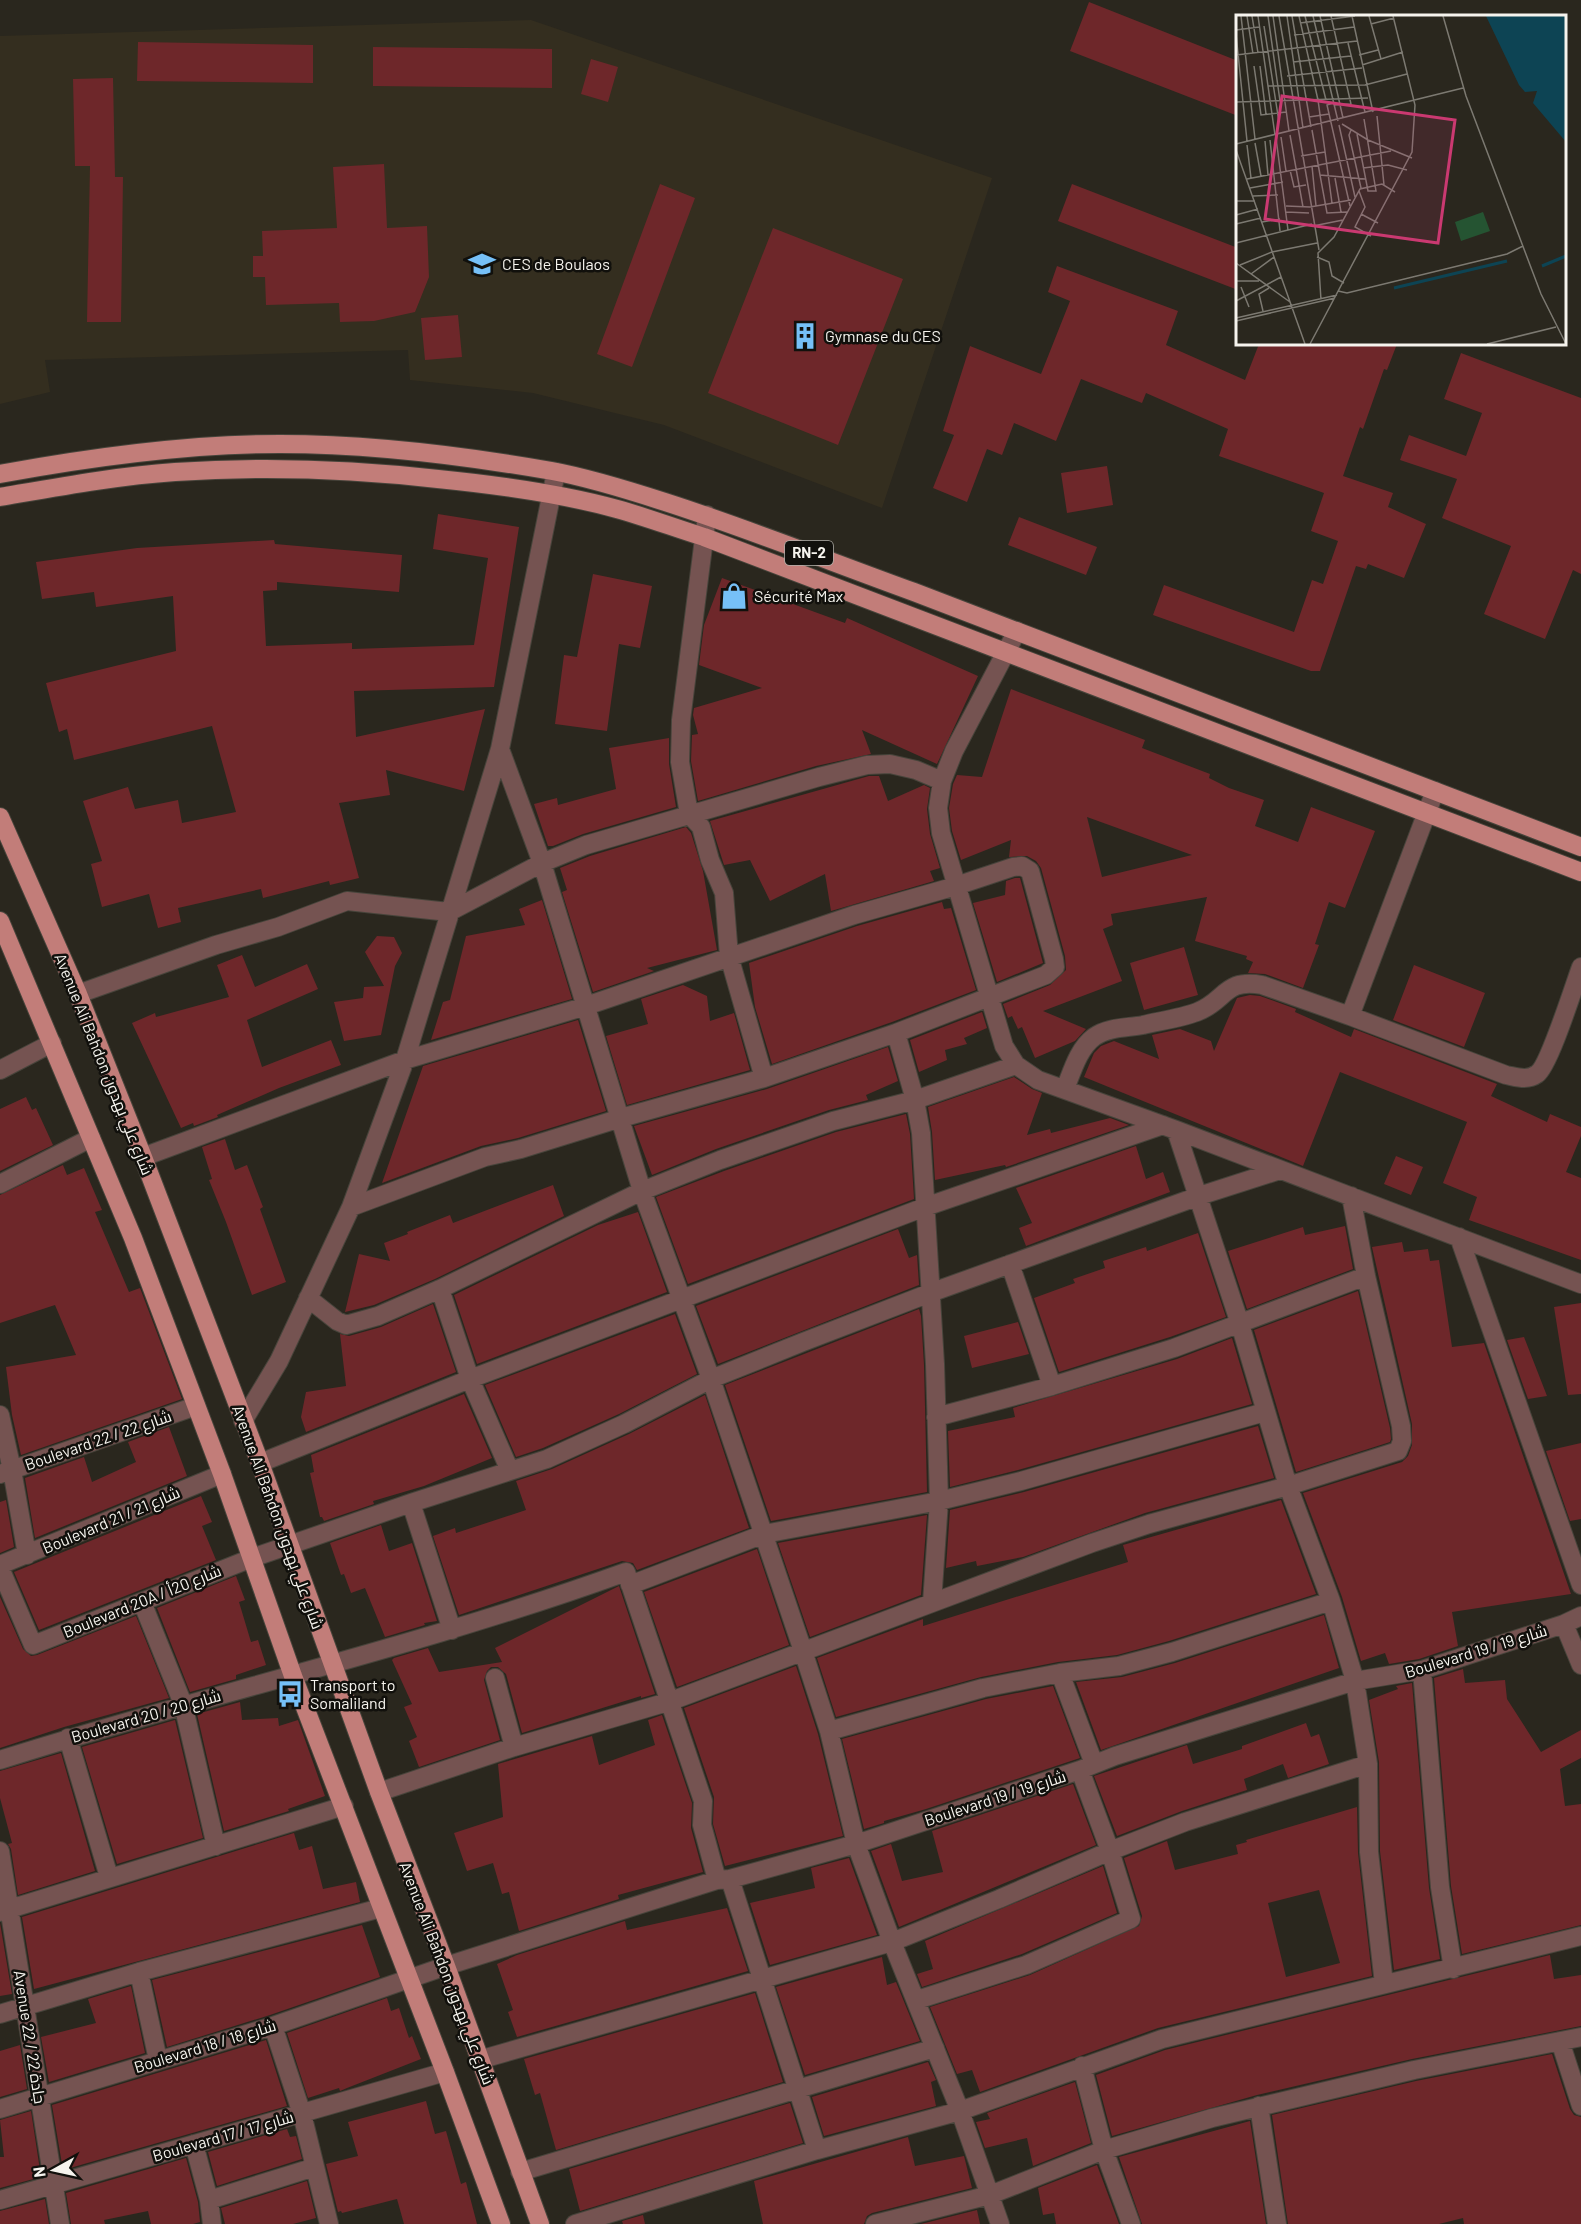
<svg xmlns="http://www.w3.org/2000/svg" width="1581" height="2224" font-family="Barlow,Cairo,sans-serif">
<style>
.built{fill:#342e1f}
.building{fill:#6e272a;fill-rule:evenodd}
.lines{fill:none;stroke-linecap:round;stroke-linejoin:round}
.minor-casing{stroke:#47443b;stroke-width:20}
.major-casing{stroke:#47443b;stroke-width:20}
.minor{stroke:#755351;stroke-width:18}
.major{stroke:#c27d79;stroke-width:18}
.labels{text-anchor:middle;stroke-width:5;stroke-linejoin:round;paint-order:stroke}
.shield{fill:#11100c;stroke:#b1b0aa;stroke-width:1.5}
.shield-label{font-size:15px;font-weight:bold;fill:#f6f4ee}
.poi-label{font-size:16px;fill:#f6f4ee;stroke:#11100c;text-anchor:start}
.street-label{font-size:16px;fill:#f6f4ee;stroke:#11100c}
.inset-river{fill:none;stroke:#0d4454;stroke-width:3}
.inset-road{fill:none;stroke:#7c7971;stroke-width:1.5}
.view{fill:#ca3971;fill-opacity:0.15;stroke:#ca3971;stroke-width:3}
.inset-edge{fill:none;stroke:#f6f4ee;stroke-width:3}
</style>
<rect width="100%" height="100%" fill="#2a271e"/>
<path class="built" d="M531,20L992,178L882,508L664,425L533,393L410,380L408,350L45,360L50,392L0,404V36Z"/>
<path class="building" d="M1089,2L1238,61V116L1070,51Z
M138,42L313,45V83L137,81Z
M373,47L552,49V88L373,86Z
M591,59L618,67L608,102L581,94Z
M113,78L115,177H123L121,322H87L90,166H75L73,79Z
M384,164L387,228L427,226L429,277L415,312L374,321L340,322L339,303L266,305L265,277H253V256H263L262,231L337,228L333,167Z
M660,184L695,198L632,367L597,354Z
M1072,184L1238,248V290L1058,221Z
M773,228L903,279L838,445L708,393Z
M1057,266L1178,311L1166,345L1245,380L1259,344H1397L1387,370L1384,369L1363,429L1360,427L1343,476L1393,493L1388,507L1426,524L1404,578L1368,564L1366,569L1356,566L1320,671H1311L1153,615L1164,585L1294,632L1312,580L1323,584L1338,541L1311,531L1324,493L1219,456L1228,429L1146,393L1142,403L1081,379L1056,441L1014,423L1002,455L987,449L967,502L933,488L954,435L943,431L970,346L1041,374L1070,301L1048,292Z
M458,315L462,357L425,360L421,318Z
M1461,353L1581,398V574L1573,570L1545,639L1484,614L1511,546L1442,518L1457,479L1400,460L1409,435L1466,456L1482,413L1444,399Z
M1107,466L1113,505L1067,513L1061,473Z
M438,514L519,527L494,687L354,691L356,737L485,709L464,791L386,770L390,795L339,803L359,878L330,885L329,881L263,898L261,889L178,908L181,922L158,928L149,894L102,907L91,864L102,861L83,801L128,787L135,809L178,800L182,823L236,812L212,726L74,760L67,729L59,732L46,683L176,651L173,596L96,607L94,592L42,599L36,562L137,548L274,540L275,544L402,555L399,592L277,582V590L263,591L266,646L352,643V649L474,645L488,558L433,549Z
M1019,517L1097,547L1086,575L1008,545Z
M593,574L652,586L640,648L619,644L607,731L555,724L564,655L577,657Z
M722,578L845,623L847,618L978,676L937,764L862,730L871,754L816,766L698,801L691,761L692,735L698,734L693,715L694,708L762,688L699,665L704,625Z
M1011,689L1145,740L1142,748L1210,774L1209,778L1229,788L1264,800L1255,826L1298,842L1311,807L1375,831L1345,908L1329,902L1315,944L1319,945L1303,988L1265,974L1248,973L1253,962L1246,959L1247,956L1195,941L1207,897L1111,914L1113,925L1103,929L1122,981L1043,1011L1086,1029L1075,1041L1035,1058L1022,1027L1018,1029L1012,1016L1008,1018L1003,1004L1050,985L1066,970L1065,956L1041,868L1036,861L1027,856L1009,857L1011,840L961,860L952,831L949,808L953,784L957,775L982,777ZM1087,817L1192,855L1102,877Z
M669,738V764L676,807L583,834L553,846H548L534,804L557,798L558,805L616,789L609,748Z
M869,776H879L888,801L924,785L930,788L927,809L930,834L940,868L930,871L934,881L831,911L825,874L770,901L750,860L724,865L710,821Z
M686,827L691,833L703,871L717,950L647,968L654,971L593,992L562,892L567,890L560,868L590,856Z
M1015,878H1020L1043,963L997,982L973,903L1005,895L1006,881Z
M542,900L572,999L431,1040L443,1002L450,1000L466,936L525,925L519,909Z
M942,902L944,909L951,908L976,990L892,1022L772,1064L755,1007L749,963L857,926Z
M377,936L394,937L402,953L395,966L381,1035L344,1041L334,1002L363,998L364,987L384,986L365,952Z
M1184,947L1198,995L1144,1010L1130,963Z
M242,955L255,987L307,964L318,989L247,1020L262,1067L331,1040L341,1065L279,1088L217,1115L218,1117L194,1126L193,1123L181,1128L132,1023L155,1013L156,1017L229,997L217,965Z
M1414,965L1485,993L1464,1047L1393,1020Z
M683,985L707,996L710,1021L734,1013L750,1070L627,1105L606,1036L648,1024L641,999Z
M1250,995L1260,996L1296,1009L1295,1012L1351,1037L1354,1029L1497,1084L1491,1096L1547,1122L1550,1114L1581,1127V1136L1566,1172L1581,1178V1260L1469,1220L1477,1197L1443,1183L1467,1122L1340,1072L1303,1166L1084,1077L1094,1053L1101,1046L1114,1041L1159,1059L1152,1035L1180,1029L1211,1041L1214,1051L1237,998Z
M982,1012L987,1028L964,1038L967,1044L945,1050L947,1060L919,1072L910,1040Z
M578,1020L606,1111L518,1138L481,1146L382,1183L423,1066Z
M888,1047L898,1081L866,1095L868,1100L829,1110L716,1149L652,1175L634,1126L767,1089Z
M1014,1077L1032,1089L1042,1093L1027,1135L1050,1129L1051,1133L1110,1118L1129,1125L1006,1167L1005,1165L935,1180L932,1132L928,1107Z
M26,1097L32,1110L36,1108L53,1145L0,1171V1109Z
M906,1114L910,1134L914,1199L688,1284L656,1197L724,1171L836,1132Z
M225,1139L235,1170L247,1165L263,1207L260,1209L286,1282L252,1295L226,1222L209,1180L212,1179L202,1147Z
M1136,1146L1146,1179L1163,1172L1170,1192L1026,1246L1019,1228L1032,1223L1016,1188Z
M1396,1156L1423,1167L1411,1195L1384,1184Z
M63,1165L67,1175L84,1168L102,1210L95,1212L129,1292L140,1288L182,1399L21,1455L12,1415L6,1367L76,1355L55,1305L0,1323V1195Z
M553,1185L564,1216L435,1279L374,1305L345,1312L359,1254L390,1261L384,1243L408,1234L407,1232L450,1215L453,1223Z
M638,1212L667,1292L477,1364L454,1295L598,1225Z
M1345,1226L1353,1269L1247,1309L1228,1251L1303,1227L1305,1235Z
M898,1229L909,1258L917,1255L919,1285L718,1364L696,1306Z
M1198,1233L1226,1317L1170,1337L1059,1372L1034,1298L1075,1283L1073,1279L1105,1268L1103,1261L1146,1247L1147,1251Z
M1402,1242L1404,1252L1428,1249L1430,1261L1439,1260L1452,1347L1484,1343L1571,1594L1452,1612L1458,1646L1419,1659L1389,1664L1385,1653L1361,1661L1342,1597L1303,1493L1402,1462L1408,1456L1412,1445V1424L1372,1247Z
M1358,1291L1390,1428L1391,1439L1390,1442L1296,1472L1254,1330Z
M1581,1303V1394L1568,1395L1554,1307Z
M433,1304L456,1372L306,1432L301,1417L306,1392L346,1386L340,1334L349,1336L381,1327Z
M919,1309L921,1316L924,1365L927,1492L771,1521L725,1385Z
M675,1314L697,1374L619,1414L543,1448L516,1457L485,1385Z
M1018,1322L1029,1354L972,1368L964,1336Z
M1524,1337L1547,1396L1528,1399L1507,1340Z
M1232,1338L1252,1404L1018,1470L950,1487L948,1431L1015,1417L1013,1408L1177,1359Z
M464,1394L492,1458L424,1486L373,1501L374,1504L324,1521L322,1517H320L310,1473L314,1472L311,1455Z
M705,1395L749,1528L637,1570L633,1563L622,1561L459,1615L433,1536L455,1528L456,1533L526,1510L516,1481L552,1469L629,1434Z
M1258,1426L1274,1478L1145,1513L1023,1557L977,1566L976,1561L946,1568L950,1510L1024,1492Z
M169,1427L187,1476L35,1538L25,1478L84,1457L92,1482L136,1462L128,1442Z
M1581,1443V1519L1570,1521L1546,1451Z
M201,1496L212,1522L202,1526L216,1560L39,1630L14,1572Z
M6,1500L14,1547L0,1553V1502Z
M1281,1500L1316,1594L1169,1641L1117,1655L1058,1662L981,1677L836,1717L817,1658L923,1619V1626L1128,1562L1123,1545Z
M927,1515L921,1595L810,1637L778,1543Z
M381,1525L389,1551L412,1543L437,1621L424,1623L425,1625L385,1637L365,1588L351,1593L344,1574L341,1575L330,1543Z
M757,1549L789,1645L677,1687L644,1592Z
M236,1576L245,1600L239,1602L251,1642L258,1640L266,1665L236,1675V1679L190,1692L157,1608Z
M619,1586L655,1694L641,1698V1696L522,1733L506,1674L498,1667H491L487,1671L484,1680L500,1740L419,1767L409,1741L417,1737L404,1707L412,1704L392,1660L394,1658L428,1648L439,1672L502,1662L495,1648Z
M0,1597L23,1649L31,1656L37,1655L136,1616L169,1698L64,1727L0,1748Z
M1324,1615L1339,1668L1101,1750L1076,1682L1122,1677L1175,1663Z
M796,1666L818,1734L843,1836L725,1866L713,1824L714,1797L684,1708Z
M1463,1669L1465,1683L1505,1680L1507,1699L1541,1752L1581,1730V1758L1560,1769L1565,1806L1581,1804V1925L1462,1954L1451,1886L1434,1678Z
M1412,1683L1429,1888L1440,1959L1394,1970L1380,1851L1379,1762L1369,1700L1398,1689L1396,1686Z
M1053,1686L1080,1758L926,1809L884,1821V1823L864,1829L842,1739L986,1699Z
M240,1702L242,1720L278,1718L279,1726L298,1720L325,1796L288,1809L289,1811L224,1831L197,1714Z
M662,1715L692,1803L691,1828L703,1872L618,1895L619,1899L519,1931L509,1892L502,1894L493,1863L467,1871L454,1833L503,1817L498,1764L592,1736L599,1765L655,1745L648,1720Z
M175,1720L203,1838L117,1864L82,1747Z
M1306,1723L1311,1737L1319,1734L1329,1764L1288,1778L1283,1764L1244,1779L1247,1790L1182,1811L1117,1836L1094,1776L1187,1745L1193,1764L1242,1749V1746Z
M61,1753L95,1871L18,1895L11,1849L8,1844L12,1843L0,1798V1771Z
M1073,1784L1096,1845L899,1927L871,1851L891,1844L902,1881L943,1872L932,1831Z
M1357,1807L1358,1853L1372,1976L1158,2028L980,2092L972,2070L957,2074L930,2007L1030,1975L1139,1926L1142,1916L1124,1858L1167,1841L1175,1870L1238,1854L1236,1845L1247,1842L1246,1840ZM1319,1890L1340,1963L1286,1977L1268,1903Z
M294,1833L299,1850L312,1846L323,1889L356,1882L360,1902L34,1989L22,1917Z
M849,1858L877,1935L770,1965L750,1903L815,1888L811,1868Z
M1103,1866L1117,1913L1022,1954L922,1987L917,1974L933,1969L925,1941Z
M727,1908L748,1971L517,2037L508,2012L513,2010L497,1964L517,1955L625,1921L627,1930Z
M0,1923L12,1994L0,1996Z
M362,1925L380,1977L270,2015L167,2047L152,1980Z
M1550,1955L1554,1979L1581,1975V2026L1412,2059L1257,2095L1112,2136L1096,2075L1165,2050Z
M882,1957L887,1985L896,1982L920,2041L805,2075L776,1987Z
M131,1986L145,2053L49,2082L41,2037L96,2023L88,1999Z
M755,1993L783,2082L556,2150L540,2093L535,2095L524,2059Z
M387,1998L391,2011L399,2008L409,2038L412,2036L421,2059L347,2088L340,2091L339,2088L308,2098L287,2033Z
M266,2040L287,2106L63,2170L52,2105Z
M20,2045L27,2089L0,2097V2051Z
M1552,2054L1570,2109L1574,2115L1581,2117V2224H1464L1463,2218L1439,2224H1288L1272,2115L1416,2081Z
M928,2062L936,2080L931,2082L936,2106L824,2136L812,2097Z
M1075,2082L1091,2143L1033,2166L1027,2138L985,2148L976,2122L990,2119L987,2113Z
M426,2101L435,2134L446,2131L461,2184L466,2182L477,2224H404L397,2199L342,2213L341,2211L338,2212L326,2164L358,2156L348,2122Z
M790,2103L803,2143L580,2211L569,2169Z
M31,2111L41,2177L0,2188V2157H4L0,2120Z
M1250,2121L1266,2224H1142L1119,2157Z
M287,2129L290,2137L296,2136L302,2159L217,2186L208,2152Z
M908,2137L915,2166L964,2156L972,2188L872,2213L867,2216L864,2224H763L754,2181Z
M186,2158L198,2202L200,2222L193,2224H151L148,2211L104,2220L105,2224H71L66,2193Z
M1097,2165L1119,2224H1056L1054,2213L1043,2215L1038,2188Z
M307,2181L316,2218L293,2224H225L221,2208Z
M45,2199L49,2224H0V2211Z
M977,2210L980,2224H921Z
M643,2215L645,2224H623L622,2221Z"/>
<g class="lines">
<defs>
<path id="minor" d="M707,515L681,720L680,762L689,814L701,827L710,860L724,893L729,956L764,1078
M1017,631L954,751L942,781L938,808L941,833L1004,1046L1016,1065L1038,1080L1176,1130L1581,1284
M500,749L542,863L642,1191L711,1379L803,1651L829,1731L856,1844L892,1942L960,2111L1000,2224
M78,994L216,945L278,927L347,901L449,912L542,863L586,845L819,777L867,765L890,764L916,770L942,781
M1350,1016L1435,791
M0,1070L52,1043
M1065,1089C1072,1072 1078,1049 1094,1037C1108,1027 1126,1028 1143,1025C1160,1021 1181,1018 1197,1012C1226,1001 1224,978 1262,985L1350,1016L1506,1075C1517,1077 1527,1081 1537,1074C1549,1066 1574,986 1581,967
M1176,1130L1240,1324L1288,1486L1331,1601L1355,1681L1368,1764L1369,1852L1384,1984
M143,1157L405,1060L586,1006L854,915L956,886L1013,867L1022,866L1030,871L1054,959L1055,967L1046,975L896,1033L764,1078L621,1118L521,1149L485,1157L351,1207
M0,1184L91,1138
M1459,1237L1581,1585
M1010,1264L1052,1386
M440,1289L470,1379L510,1471
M308,1298L337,1321L346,1325L378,1316L440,1289L642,1191L720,1160L833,1121L915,1100L1016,1065
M0,1415L12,1470L27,1555
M936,1417L1052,1386L1174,1348L1366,1276
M243,1421L279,1361L351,1207L405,1060L500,749L556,472
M260,1463L470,1379L925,1207L1163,1125
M0,1474L196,1406
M411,1503L452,1630
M0,1565L222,1474
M0,1568L33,1645L252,1558L411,1503L547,1459L624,1424L711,1379L803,1342L930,1293L1199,1196L1280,1170
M630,1585L764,1534L939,1501L1021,1481L1265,1412
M142,1602L183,1704L216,1846
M932,1603L1092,1543L1149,1524L1288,1486L1398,1451L1402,1441L1401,1426L1366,1276L1351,1196
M1564,1624L1581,1665
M1422,1670L1440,1887L1453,1969
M1060,1673L1094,1764
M495,1678L514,1747
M829,1731L983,1688L1060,1673L1119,1666L1172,1652L1331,1601
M68,1738L109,1877
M0,1760C208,1694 421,1646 626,1572L703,1801L702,1825L717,1880
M379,1792L514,1747L671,1701L932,1603L939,1501L935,1364L921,1133L915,1100L896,1033
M0,1851L60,2224
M730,1879L817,2150
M0,1912L344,1806
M139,1972L158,2060
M917,2000L1026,1965L1131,1919L1110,1851L1080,1770
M0,2014L139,1972L381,1908
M273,2026L302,2114L329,2224
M1560,2041L1581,2106
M479,2060L892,1942L999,1899L1110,1851L1185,1822L1368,1764
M1082,2066L1104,2150L1131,2224
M1259,2106L1277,2224
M0,2109L273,2026L446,1966L717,1880L730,1879L856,1844L1080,1770L1115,1756L1355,1681L1422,1670L1564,1624L1581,1616
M194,2144L209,2200L212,2224
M520,2172L935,2048
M0,2200L445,2072
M209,2200L315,2167
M575,2224L817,2150L960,2111L1162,2039L1581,1936
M875,2224L990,2195L1104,2150L1212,2118L1414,2070L1581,2037"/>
<path id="major" d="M0,474C92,457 186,444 280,444C368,444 466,456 552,471C590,478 628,490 665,502C749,529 831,562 914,592C1137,676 1359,762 1581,847
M0,497C58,487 117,476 175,472C264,466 350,469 438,479C498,485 559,493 617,509C646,517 675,528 704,537L1581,872
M0,817L78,994L143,1157L260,1463L379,1792L446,1966L540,2224
M0,921L133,1238L222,1474L293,1676L445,2072L501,2224"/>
</defs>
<use href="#minor" class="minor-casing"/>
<use href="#major" class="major-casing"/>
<use href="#minor" class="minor"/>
<use href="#major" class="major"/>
</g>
<defs>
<symbol id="school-bare" viewBox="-9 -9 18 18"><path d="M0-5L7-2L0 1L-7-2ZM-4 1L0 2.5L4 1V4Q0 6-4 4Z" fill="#76c0f7" stroke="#11100c" stroke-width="2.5" paint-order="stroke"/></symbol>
<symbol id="building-bare" viewBox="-9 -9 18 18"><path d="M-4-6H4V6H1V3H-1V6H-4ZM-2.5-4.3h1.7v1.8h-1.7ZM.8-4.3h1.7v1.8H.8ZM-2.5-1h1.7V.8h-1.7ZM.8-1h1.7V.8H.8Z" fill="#76c0f7" stroke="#11100c" stroke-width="2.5" paint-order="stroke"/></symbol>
<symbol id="shop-bare" viewBox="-9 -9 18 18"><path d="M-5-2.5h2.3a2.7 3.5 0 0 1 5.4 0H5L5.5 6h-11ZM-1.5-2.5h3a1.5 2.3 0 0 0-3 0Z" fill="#76c0f7" stroke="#11100c" stroke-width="2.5" paint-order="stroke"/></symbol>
<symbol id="bus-bare" viewBox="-9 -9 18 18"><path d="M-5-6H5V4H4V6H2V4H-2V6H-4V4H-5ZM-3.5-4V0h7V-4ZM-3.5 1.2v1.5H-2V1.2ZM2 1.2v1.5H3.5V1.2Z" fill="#76c0f7" stroke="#11100c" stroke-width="2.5" paint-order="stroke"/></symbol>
</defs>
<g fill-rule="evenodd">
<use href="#school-bare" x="463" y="245" width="38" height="38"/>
<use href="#building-bare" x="786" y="317" width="38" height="38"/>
<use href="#shop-bare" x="715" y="577" width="38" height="38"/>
<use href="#bus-bare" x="271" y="1675" width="38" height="38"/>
</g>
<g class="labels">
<rect class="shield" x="785" y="541" width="48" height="24" rx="4.5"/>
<g class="shield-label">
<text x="809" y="558">RN-2</text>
</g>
<g class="poi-label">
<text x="502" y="270">CES de Boulaos</text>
<text x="825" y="342">Gymnase du CES</text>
<text x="754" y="602">Sécurité Max</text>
<text x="310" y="1691">Transport to<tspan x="310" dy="18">Somaliland</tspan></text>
</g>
<g class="street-label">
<text transform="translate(104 1064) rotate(68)" y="6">Avenue Ali Bahdon شارع علي بهدون</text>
<text transform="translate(98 1440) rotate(-19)" y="6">Boulevard 22 / شارع 22</text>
<text transform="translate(278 1517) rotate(70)" y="6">Avenue Ali Bahdon شارع علي بهدون</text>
<text transform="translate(111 1520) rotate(-23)" y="6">Boulevard 21 / شارع 21</text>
<text transform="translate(142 1601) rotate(-22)" y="6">Boulevard 20A / شارع 20أ</text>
<text transform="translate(1476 1651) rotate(-17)" y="6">Boulevard 19 / شارع 19</text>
<text transform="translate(146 1716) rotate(-16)" y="6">Boulevard 20 / شارع 20</text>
<text transform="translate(995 1798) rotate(-18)" y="6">Boulevard 19 / شارع 19</text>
<text transform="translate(447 1973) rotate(69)" y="6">Avenue Ali Bahdon شارع علي بهدون</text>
<text transform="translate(30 2037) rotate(81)" y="6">Avenue 22 / جادة 22</text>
<text transform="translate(205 2046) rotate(-17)" y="6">Boulevard 18 / شارع 18</text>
<text transform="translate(223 2136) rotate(-16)" y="6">Boulevard 17 / شارع 17</text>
</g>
</g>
<g transform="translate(1236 15)">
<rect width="330" height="330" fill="#2a271e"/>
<path d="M247,197L254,216L225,226L219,207Z" fill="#255432"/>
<path d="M250,1H330V127L297,88L301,76L289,77L283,70Z" fill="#0d4454"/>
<path class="inset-river" d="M306,251L330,241M158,273L271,246"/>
<path class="inset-road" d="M5,1L19,124M11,1L17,39M16,1L22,38M22,1L39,120M32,1L44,86M37,1L53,116M43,1L83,235M51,1L67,113M56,1L75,112M63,1L82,85L96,188M69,1L90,85M77,1L102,106M84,1L107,103M95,1L115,89L98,90M116,1L137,97M133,1L145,44M207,1L230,81L305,279L330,329M64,8L119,1M135,9L158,3M28,11L43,107M0,15L23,12M0,19L11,126M58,20L118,12M112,28L129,97M0,40L121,26M123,40L142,35M57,47L115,41M126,50L167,37M18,51L25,100L50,97M24,51L30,99M51,61L126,53M32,71L129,70L171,59M0,87L132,83M97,88L91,90L114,191M141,101L148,170M73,102L93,99M106,109L132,125L176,143M103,110L119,182M76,115L84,160L129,164M115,115L113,120L125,173M121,119L132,176H140L128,104M54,120L67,192M45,122L50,156M40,123L52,215M34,125L44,216M29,126L32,160M19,128L25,161M0,129L227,73M11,130L15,163M0,135L69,329M65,141L89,137M76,151L80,191M127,153L152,150L171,155M54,155L58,172L70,170M84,160L91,198L111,197M99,163L105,197M11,164L155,136M14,173L47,167M123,176L129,192L119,212L135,221M17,181L42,180M0,186H19M50,191L74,192L115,185M50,197L73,198M125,199L142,208M0,200L22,194M26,207L44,204M0,209L25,203M77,211L107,205M0,228L76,209M81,242L93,247L96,261L108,268M0,248L54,287M4,250L36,237L81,228M15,259L38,242M0,266H23M5,272L13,292M102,276L111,278L271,239L287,231M85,285L82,238L98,222L124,174L146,169L159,177M0,286L45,262M27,296L23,279L33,273M0,303L101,280M0,306L99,283M74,329L176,137L179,90L157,1M251,329L320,312"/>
<path class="view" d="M46,81L219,105L202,228L29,204Z"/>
<rect width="330" height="330" class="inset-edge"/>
</g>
<g transform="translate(54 2170) rotate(262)" stroke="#11100c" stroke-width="4.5" paint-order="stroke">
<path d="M0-4.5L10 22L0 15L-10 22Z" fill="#f6f4ee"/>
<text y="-9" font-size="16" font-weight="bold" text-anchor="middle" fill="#f6f4ee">N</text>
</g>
</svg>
